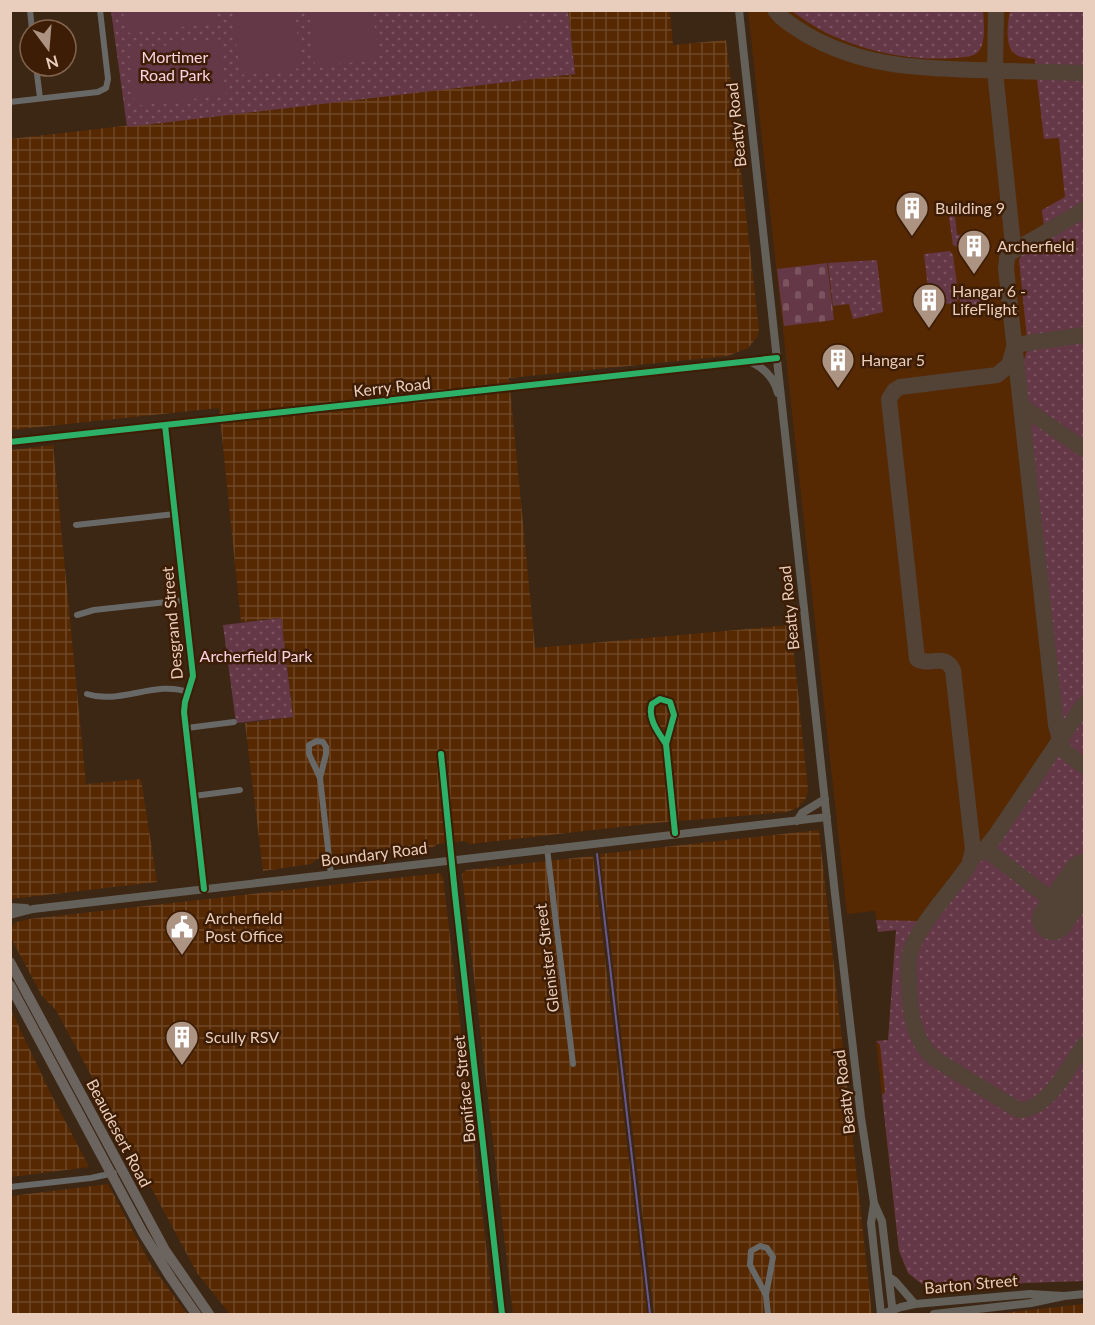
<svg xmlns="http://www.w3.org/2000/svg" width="1095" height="1325" font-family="Lato,sans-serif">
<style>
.built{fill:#562903}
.industrial{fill:url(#industrial-grid)}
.green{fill:url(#green-dots)}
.cemetery{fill:url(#cemetery-stones)}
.pitch{fill:#653848}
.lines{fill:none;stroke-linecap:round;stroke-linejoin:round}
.stream{stroke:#685791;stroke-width:2}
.taxiway{stroke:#524336;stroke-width:16}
.runway{stroke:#524336;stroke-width:42}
.minor{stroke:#686867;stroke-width:6}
.tertiary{stroke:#686867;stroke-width:8}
.secondary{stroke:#64605a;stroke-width:8}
.trunk{stroke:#6c645e;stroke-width:10}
.cycleway-casing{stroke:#3d1d05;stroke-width:10}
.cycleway{stroke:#2db169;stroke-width:6}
.labels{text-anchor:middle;stroke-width:5;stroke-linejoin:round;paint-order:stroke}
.park-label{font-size:16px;fill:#fcd1e1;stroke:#3d1d05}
.street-label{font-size:16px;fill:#e9cebd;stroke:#3d1d05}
.poi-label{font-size:16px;fill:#e9cebd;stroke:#3d1d05;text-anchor:start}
</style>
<defs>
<pattern id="industrial-grid" width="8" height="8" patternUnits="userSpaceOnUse" patternTransform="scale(1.5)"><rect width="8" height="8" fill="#562903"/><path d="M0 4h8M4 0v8" fill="none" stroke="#6e4726"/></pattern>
<pattern id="green-dots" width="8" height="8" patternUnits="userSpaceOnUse" patternTransform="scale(1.5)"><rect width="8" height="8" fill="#653848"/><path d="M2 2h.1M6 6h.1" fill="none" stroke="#7b5460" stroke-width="1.8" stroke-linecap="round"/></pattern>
<pattern id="cemetery-stones" width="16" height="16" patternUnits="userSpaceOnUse" patternTransform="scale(1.5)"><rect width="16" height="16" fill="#653848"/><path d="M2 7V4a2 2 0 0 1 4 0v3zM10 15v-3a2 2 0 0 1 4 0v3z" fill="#7b5460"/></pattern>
</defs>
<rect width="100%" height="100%" fill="#3c2614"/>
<path class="built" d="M748,11H1084V1281L1025,1283L950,1292L927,1288L908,1273L899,1251L876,1041L888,1040L896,930L878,932L875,911L847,914Z"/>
<path class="industrial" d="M568,11H670L673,45L726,40L759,329L757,337L748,348L728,356L509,378L535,648L791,625L808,790L806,798L799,807L787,812L655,823L470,844L464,841L438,844L433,847L348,858L339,856L317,859L311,864L263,871L245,723L293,717L281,618L241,622L219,408L11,430L10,139L575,74Z
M53,445L86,784L141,779L157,882L11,899V450Z
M819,830L872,1314H654L600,854Z
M593,856L647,1314H513L462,874L466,870Z
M440,873L443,877L494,1314H230L197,1273L56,1010L42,996L11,938V926L17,922L29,919Z
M11,1010L49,1090L89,1167L11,1177Z
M108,1184L151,1265L187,1314H11V1196Z
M1084,1304V1314H994Z"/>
<path class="green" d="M111,11H568L575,74L127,127Z
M792,11H983C984,21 986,42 979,51C973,58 961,57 953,58C898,62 835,45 792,11Z
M1010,11H1084V67L1043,66L1035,63V59C1028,58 1021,58 1015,54C1004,46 1008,22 1010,11Z
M1040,78L1084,79V203L1044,226L1042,210L1065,197L1059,138L1044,139L1037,79Z
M954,207L957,235L973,234L975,256L953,245L948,210Z
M1084,217V1281L1025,1283L950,1292L927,1288L908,1273L899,1251L882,1095L885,1092L880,1045L876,1041L888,1040L896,930L878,932L876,920L917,921L921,925L914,940L917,942L921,941L1062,743L1022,365L1028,348L1019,260L1023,252Z
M950,251L953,255L959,299L954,303L930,306L924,254Z
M877,260L883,312L853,319L849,304L833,306L828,263Z
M979,293L981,304L959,307L961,294Z
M281,618L293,717L236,723L223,625Z"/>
<path class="cemetery" d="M827,263L834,320L784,326L777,269Z"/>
<path class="pitch" d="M123,11H217L218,23L126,33Z
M233,11H295L301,68L240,75Z
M309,11H373L378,60L315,66Z
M477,11H529L530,21L478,26Z
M219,39L226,95L135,106L129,50Z"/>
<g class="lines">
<path class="stream" d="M597,854L650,1314"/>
<path class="taxiway" d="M775,10C783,21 796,28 807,35C862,66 914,68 975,70C1011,71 1048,72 1084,73
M996,10L995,71L1013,245L1007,258L1006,269L1056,725L1063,750L1084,766
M1010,253L1084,210
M1014,345L1084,335
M1014,348L1009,365L997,375L900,387L894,391L889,399L917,659C929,667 944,652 953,670L973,850L969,865C953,889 923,920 913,945C907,957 909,969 909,982C910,1011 912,1039 935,1059L1018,1110C1047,1111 1069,1067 1084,1045
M1021,406L1084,449
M985,849L1061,907
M972,858L985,849L996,835L1084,704"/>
<path class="runway" d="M1053,919L1084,875"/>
<path class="minor" d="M30,10L32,30
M36,66L40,98
M10,102L98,92L106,88L108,79L100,10
M165,425L193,676L185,702L184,712L204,889
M76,525L175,514
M77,615L94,610L185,600
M87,694C120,705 156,680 188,692
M187,728L234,722
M666,744C658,732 647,718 652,704L660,699L670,702L674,715L666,744L675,833
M441,754L455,894L502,1314
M320,778L309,754V745L317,741L323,742L326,747V754L320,778L331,875
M194,796L240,790
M547,848L573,1064
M10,1187L91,1178L114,1173
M766,1295L750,1265L751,1251L760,1246L767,1248L773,1257L766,1295L768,1314"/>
<path class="tertiary" d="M10,442L777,358"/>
<path class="secondary" d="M739,10L835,894L861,1117L874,1203L871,1223L881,1314
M749,361C763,367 774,378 778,393
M797,821L802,813L825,799
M10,907L26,908
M10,915L33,909L827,817
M874,1203L882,1221L893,1314
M889,1277L895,1281L915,1304
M882,1314L901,1307L915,1304L1030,1294L1064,1296
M934,1314L1031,1303L1064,1296L1084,1294"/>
<path class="trunk" d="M10,962L165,1250L209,1314
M10,985L143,1233L171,1278L196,1314"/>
<defs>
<path id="cycleway" d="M165,425L193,676L185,702L184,712L204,889
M10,442L777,358
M666,744C658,732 647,718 652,704L660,699L670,702L674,715L666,744L675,833
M441,754L455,894L502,1314"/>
</defs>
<use href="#cycleway" class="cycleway-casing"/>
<use href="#cycleway" class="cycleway"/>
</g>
<defs>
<symbol id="building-pin" viewBox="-11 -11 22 30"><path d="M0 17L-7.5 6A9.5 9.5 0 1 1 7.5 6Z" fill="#ac9382" stroke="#3d1d05"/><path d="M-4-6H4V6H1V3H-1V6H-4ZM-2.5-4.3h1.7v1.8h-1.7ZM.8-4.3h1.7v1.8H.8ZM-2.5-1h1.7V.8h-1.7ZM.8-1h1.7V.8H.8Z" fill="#fff"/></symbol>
<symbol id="civic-pin" viewBox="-11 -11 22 30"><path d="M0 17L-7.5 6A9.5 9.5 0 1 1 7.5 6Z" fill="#ac9382" stroke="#3d1d05"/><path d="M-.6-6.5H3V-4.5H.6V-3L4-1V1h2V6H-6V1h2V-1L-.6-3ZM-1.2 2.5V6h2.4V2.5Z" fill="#fff"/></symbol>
</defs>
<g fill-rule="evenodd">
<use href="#building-pin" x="893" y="189" width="38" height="52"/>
<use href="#building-pin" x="955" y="227" width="38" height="52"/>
<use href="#building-pin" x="910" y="281" width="38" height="52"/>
<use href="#building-pin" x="819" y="341" width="38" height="52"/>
<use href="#civic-pin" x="163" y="908" width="38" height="52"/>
<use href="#building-pin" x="163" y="1018" width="38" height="52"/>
</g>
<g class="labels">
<g class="park-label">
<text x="175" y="63">Mortimer<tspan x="175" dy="18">Road Park</tspan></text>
<text x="256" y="662">Archerfield Park</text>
</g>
<g class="street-label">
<text transform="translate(736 125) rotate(-96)" y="6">Beatty Road</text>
<text transform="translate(392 387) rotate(-6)" y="6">Kerry Road</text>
<text transform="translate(789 608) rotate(-96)" y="6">Beatty Road</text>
<text transform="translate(172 623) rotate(-95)" y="6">Desgrand Street</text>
<text transform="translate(374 854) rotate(-7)" y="6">Boundary Road</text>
<text transform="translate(547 958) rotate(-97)" y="6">Glenister Street</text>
<text transform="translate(464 1089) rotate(-96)" y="6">Boniface Street</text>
<text transform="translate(844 1092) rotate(-97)" y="6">Beatty Road</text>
<text transform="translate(119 1133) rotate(62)" y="6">Beaudesert Road</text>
<text transform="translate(971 1284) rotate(-5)" y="6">Barton Street</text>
</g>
<g class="poi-label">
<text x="935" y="214">Building 9</text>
<text x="997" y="252">Archerfield</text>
<text x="952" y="297">Hangar 6 -<tspan x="952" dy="18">LifeFlight</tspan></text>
<text x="861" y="366">Hangar 5</text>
<text x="205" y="924">Archerfield<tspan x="205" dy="18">Post Office</tspan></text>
<text x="205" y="1043">Scully RSV</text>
</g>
</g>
<rect width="1095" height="1325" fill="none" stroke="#e9cebd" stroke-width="24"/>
<g transform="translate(48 48) rotate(164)"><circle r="28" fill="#3d1d05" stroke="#82644f" stroke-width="1.5"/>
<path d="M0-4.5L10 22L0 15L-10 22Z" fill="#ac9382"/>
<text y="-9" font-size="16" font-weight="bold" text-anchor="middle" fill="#e9cebd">N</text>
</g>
</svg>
